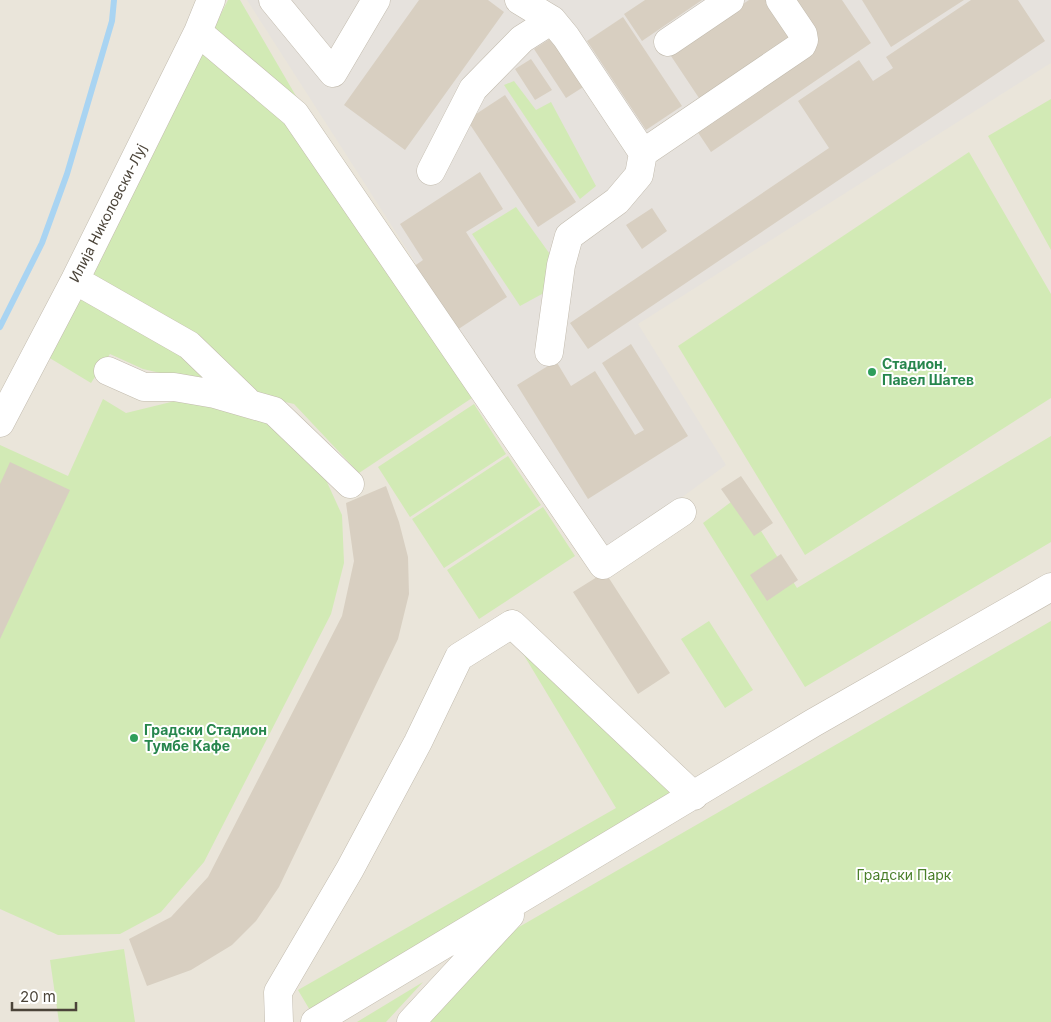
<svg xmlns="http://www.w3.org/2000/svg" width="1051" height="1022" font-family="Inter,sans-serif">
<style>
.residential{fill:#eae5da}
.industrial{fill:#e6e2dd}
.green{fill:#d2eab5}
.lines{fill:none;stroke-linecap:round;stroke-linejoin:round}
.stream{stroke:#a9d4f2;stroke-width:6}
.building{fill:#d8cfc1}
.minor-casing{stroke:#c2bbae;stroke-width:29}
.minor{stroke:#fff;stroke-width:28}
.leisure-dot{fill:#2e9e5b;stroke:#fff;stroke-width:2}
.labels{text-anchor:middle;stroke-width:4;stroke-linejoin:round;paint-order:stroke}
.street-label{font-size:14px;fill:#4b4439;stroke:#fff}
.leisure-label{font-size:14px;font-weight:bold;fill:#27864d;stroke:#fff;text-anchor:start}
.park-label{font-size:14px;fill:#4a7f2a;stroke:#fff}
</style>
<rect width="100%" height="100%" fill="#f6f3ec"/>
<path class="residential" d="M0,0H1051V1022H0Z"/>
<path class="industrial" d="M247,0H1051V63L638,324L726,465L603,555Z"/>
<path class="green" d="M228,0H240L472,398L359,473L294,404L143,369L110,354L91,383L48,357Z
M514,81L536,110L551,102L596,186L580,199L504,85Z
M1051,99V250L988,136Z
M969,152L1051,294V398L805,555L678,346Z
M516,207L552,257L553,288L520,306L472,234Z
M103,399L126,413L175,401L230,407L282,430L321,469L342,515L344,563L331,614L204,862L161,912L120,934L58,935L0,909V445L68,476Z
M474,404L506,454L410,517L378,467Z
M1051,436V542L805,687L703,523L739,496L797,588Z
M508,456L541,505L444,568L412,519Z
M543,507L575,556L479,619L447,570Z
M709,621L753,690L725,708L681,639Z
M1051,621V1022H427L512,931Z
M519,647L684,790L311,1012L298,990L616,808Z
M124,949L135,1022H59L50,960Z
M423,982L386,1022H357Z"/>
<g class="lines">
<path class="stream" d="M0,327L42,243L67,174L112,21L114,0"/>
</g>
<path class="building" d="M419,0H488L504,12L405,150L344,105Z
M645,0H702L642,41L624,14Z
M749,0H772L799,41L703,104L669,53Z
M791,0H842L871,43L711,152L693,125L818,40Z
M862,0H964L891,47Z
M971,0H1018L1045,41L588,349L570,323L829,148L798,101L859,60L873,81L893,68L886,57Z
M623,17L682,106L646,130L587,41Z
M556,35L588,84L566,98L534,49Z
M531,59L552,90L535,100L515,69Z
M505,95L576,202L538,227L467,120Z
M480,172L503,209L466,232L507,297L454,332L413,267L423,260L400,224Z
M652,208L667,231L642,249L626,225Z
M631,344L688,436L588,499L517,385L556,361L571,386L595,371L635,435L644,430L602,363Z
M10,462L70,490L0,639V484Z
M741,476L773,523L754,536L721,489Z
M386,486L399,522L408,557L409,594L398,639L384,668L279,887L256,921L232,945L191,970L147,986L129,939L171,917L208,877L342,616L354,561L346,503Z
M781,554L798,580L767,601L750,575Z
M605,572L670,673L638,694L573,592Z"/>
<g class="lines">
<defs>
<path id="minor" d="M273,0L333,73L376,0
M519,0L552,20L566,37L643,153L639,175L617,201L569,236L561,265L549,352
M198,32L295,114L603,565L682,512
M668,42L730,0
M643,153L802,45L804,40L803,34L780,0
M431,171L473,89L522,39L552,20
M75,280L189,345L246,400
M108,371L144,387H174L215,394L274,411L350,484
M0,423L75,280L198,32L211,0
M279,1022L278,992L350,869L418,742L459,657L512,624L694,796
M315,1022L813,723L1051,587
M411,1022L510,915"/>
</defs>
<use href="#minor" class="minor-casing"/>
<use href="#minor" class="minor"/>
</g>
<g class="leisure-dot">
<circle cx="872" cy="372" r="5"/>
<circle cx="134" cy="738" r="5"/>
</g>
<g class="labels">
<g class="street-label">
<text transform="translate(108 213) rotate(-63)" y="5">Илија Николовски-Луј</text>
</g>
<g class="leisure-label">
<text x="882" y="369">Стадион,<tspan x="882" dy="16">Павел Шатев</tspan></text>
<text x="144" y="735">Градски Стадион<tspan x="144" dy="16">Тумбе Кафе</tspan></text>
</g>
<g class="park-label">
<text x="904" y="880">Градски Парк</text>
</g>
</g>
<path d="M12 1002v8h64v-8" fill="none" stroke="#4b4439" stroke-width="2.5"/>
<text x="20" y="1002" font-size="15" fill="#4b4439" stroke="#ffffff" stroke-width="4" paint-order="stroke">20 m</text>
</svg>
